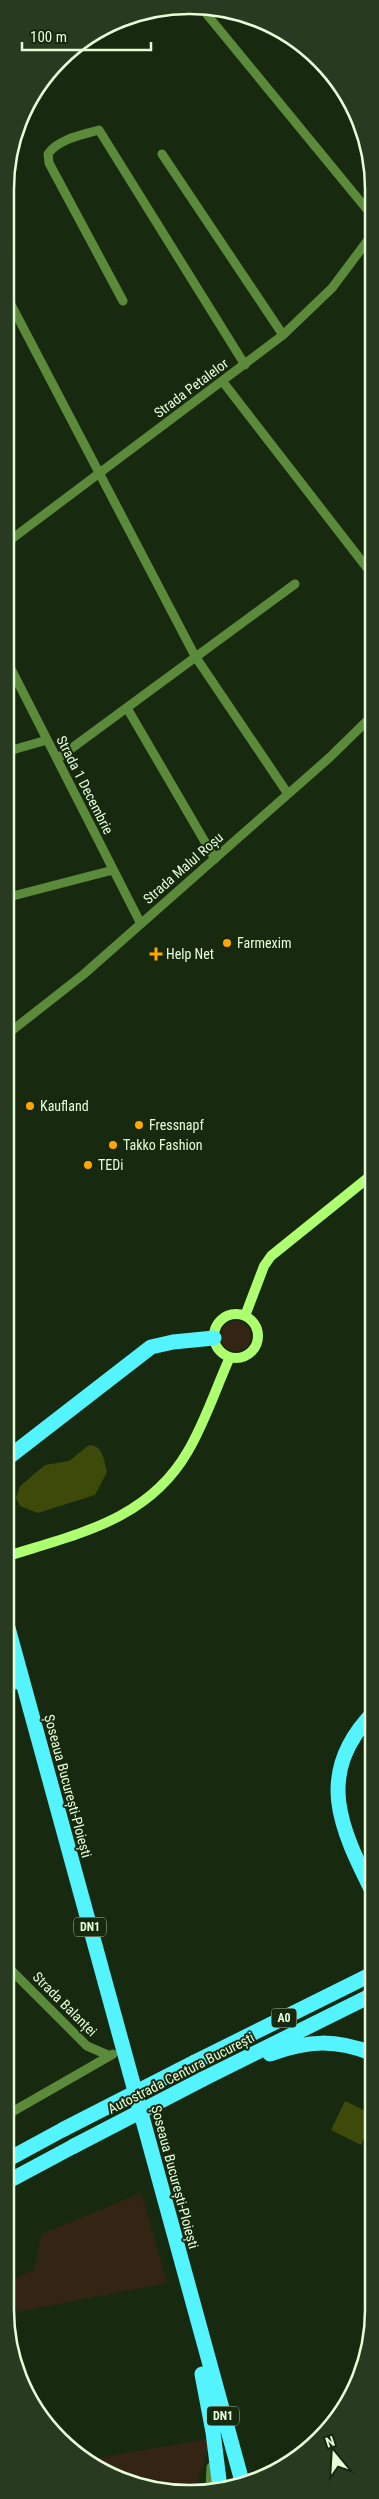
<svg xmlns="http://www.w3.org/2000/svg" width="379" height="2499" font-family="'Roboto Condensed',sans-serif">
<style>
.green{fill:#342413}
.water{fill:#3e4a09}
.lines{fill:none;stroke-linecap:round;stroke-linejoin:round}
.street{stroke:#5b8a3a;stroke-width:9}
.secondary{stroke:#aeff70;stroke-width:10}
.highway{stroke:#54f4ff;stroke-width:15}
.highway-bridge{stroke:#54f4ff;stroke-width:15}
.poi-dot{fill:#ffa605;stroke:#172a10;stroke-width:2}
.labels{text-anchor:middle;stroke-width:4;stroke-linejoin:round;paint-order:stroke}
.shield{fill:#172a10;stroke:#a8bf9d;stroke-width:1}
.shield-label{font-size:12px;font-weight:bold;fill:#e6ffd9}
.street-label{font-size:14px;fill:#e6ffd9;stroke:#172a10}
.poi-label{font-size:14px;fill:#e6ffd9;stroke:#172a10;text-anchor:start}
.rim{fill:none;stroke:#e6ffd9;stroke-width:2.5}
</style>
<rect width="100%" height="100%" fill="#172a10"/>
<path class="green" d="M221 1336a15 15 0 1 1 30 0a15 15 0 1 1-30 0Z
M141,2193L167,2283L6,2314L5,2283L34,2270L42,2234Z
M212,2438L194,2492L178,2494L108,2475L87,2460Z"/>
<path class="water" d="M89,1445C103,1445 104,1460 107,1472L95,1495L38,1513L20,1506L16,1498L20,1486L45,1465L69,1461Z
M345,2101L374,2115L361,2145L331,2130Z"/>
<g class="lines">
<path class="street" d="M200,6L374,218
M306,49L356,110
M162,154L283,335
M5,293L195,656L288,794
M123,301L49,163L48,154C58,139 82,135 99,130L245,365
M223,382L374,577
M5,544L283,335L332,288L374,232
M5,657L141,924
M127,708L215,859
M5,752L47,740
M57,759L295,584
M5,898L113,870
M5,1036L84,974L329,758L374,714
M5,1964L87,2046L110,2056
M5,2116L113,2054
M210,2489L211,2467"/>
<path class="secondary" d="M214 1336a22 22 0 1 1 44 0a22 22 0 1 1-44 0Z
M245,1316L264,1266L271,1256L374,1173
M5,1557C76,1534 148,1521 188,1451C205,1422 216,1388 230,1357"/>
<path class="highway" d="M5,1460L151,1347L173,1342L214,1338
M5,1617L243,2485
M5,1672L15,1682
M374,1712C313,1774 341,1829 374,1895
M270,2054C309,2040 335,2039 374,2054
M195,2062L374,1973
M203,2079L374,1994
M5,2161L64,2129
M5,2183L74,2146
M202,2374L213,2432L220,2488"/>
<path class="highway-bridge" d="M64,2129L195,2062
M74,2146L203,2079"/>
</g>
<g class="poi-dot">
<circle cx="227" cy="943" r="5"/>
<path d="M153.5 946.5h5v5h5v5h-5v5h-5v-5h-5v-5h5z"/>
<circle cx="30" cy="1106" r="5"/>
<circle cx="139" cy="1125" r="5"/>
<circle cx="113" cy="1145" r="5"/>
<circle cx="88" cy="1165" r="5"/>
</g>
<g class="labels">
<g class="shield">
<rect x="74" y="1917.5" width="32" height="19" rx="4"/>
<rect x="271.5" y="2008.5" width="25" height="19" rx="4"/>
<rect x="207" y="2406.5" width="32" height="19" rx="4"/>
</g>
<g class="shield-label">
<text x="90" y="1931">DN1</text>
<text x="284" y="2022">A0</text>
<text x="223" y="2420">DN1</text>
</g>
<g class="street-label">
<text transform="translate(191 388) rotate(-37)" y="5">Strada Petalelor</text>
<text transform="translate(85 785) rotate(63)" y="5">Strada 1 Decembrie</text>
<text transform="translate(183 868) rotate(-41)" y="5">Strada Malul Roșu</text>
<text transform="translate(68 1786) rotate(75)" y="5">Șoseaua București-Ploiești</text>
<text transform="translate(65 2004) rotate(45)" y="5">Strada Balanței</text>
<text transform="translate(181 2073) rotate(-27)" y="5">Autostrada Centura București</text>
<text transform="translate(175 2177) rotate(75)" y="5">Șoseaua București-Ploiești</text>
</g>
<g class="poi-label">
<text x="237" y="948">Farmexim</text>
<text x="166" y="959">Help Net</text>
<text x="40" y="1111">Kaufland</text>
<text x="149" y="1130">Fressnapf</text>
<text x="123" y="1150">Takko Fashion</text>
<text x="98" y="1170">TEDi</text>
</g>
</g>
<path d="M0 0H379V2499H0ZM189 14H190A175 175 0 0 1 365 189V2310A175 175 0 0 1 190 2485H189A175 175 0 0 1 14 2310V189A175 175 0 0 1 189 14Z" fill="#283b20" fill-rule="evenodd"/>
<path class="rim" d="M189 14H190A175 175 0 0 1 365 189V2310A175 175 0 0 1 190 2485H189A175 175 0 0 1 14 2310V189A175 175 0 0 1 189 14Z"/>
<g transform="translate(334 2454) rotate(342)" stroke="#172a10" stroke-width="4" paint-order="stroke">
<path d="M0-4L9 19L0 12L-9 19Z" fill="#e6ffd9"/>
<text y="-8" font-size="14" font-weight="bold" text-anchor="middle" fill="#e6ffd9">N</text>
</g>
<path d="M22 42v8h129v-8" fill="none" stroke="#e6ffd9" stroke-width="2.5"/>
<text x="30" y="42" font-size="15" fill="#e6ffd9" stroke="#172a10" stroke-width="4" paint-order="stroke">100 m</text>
</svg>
